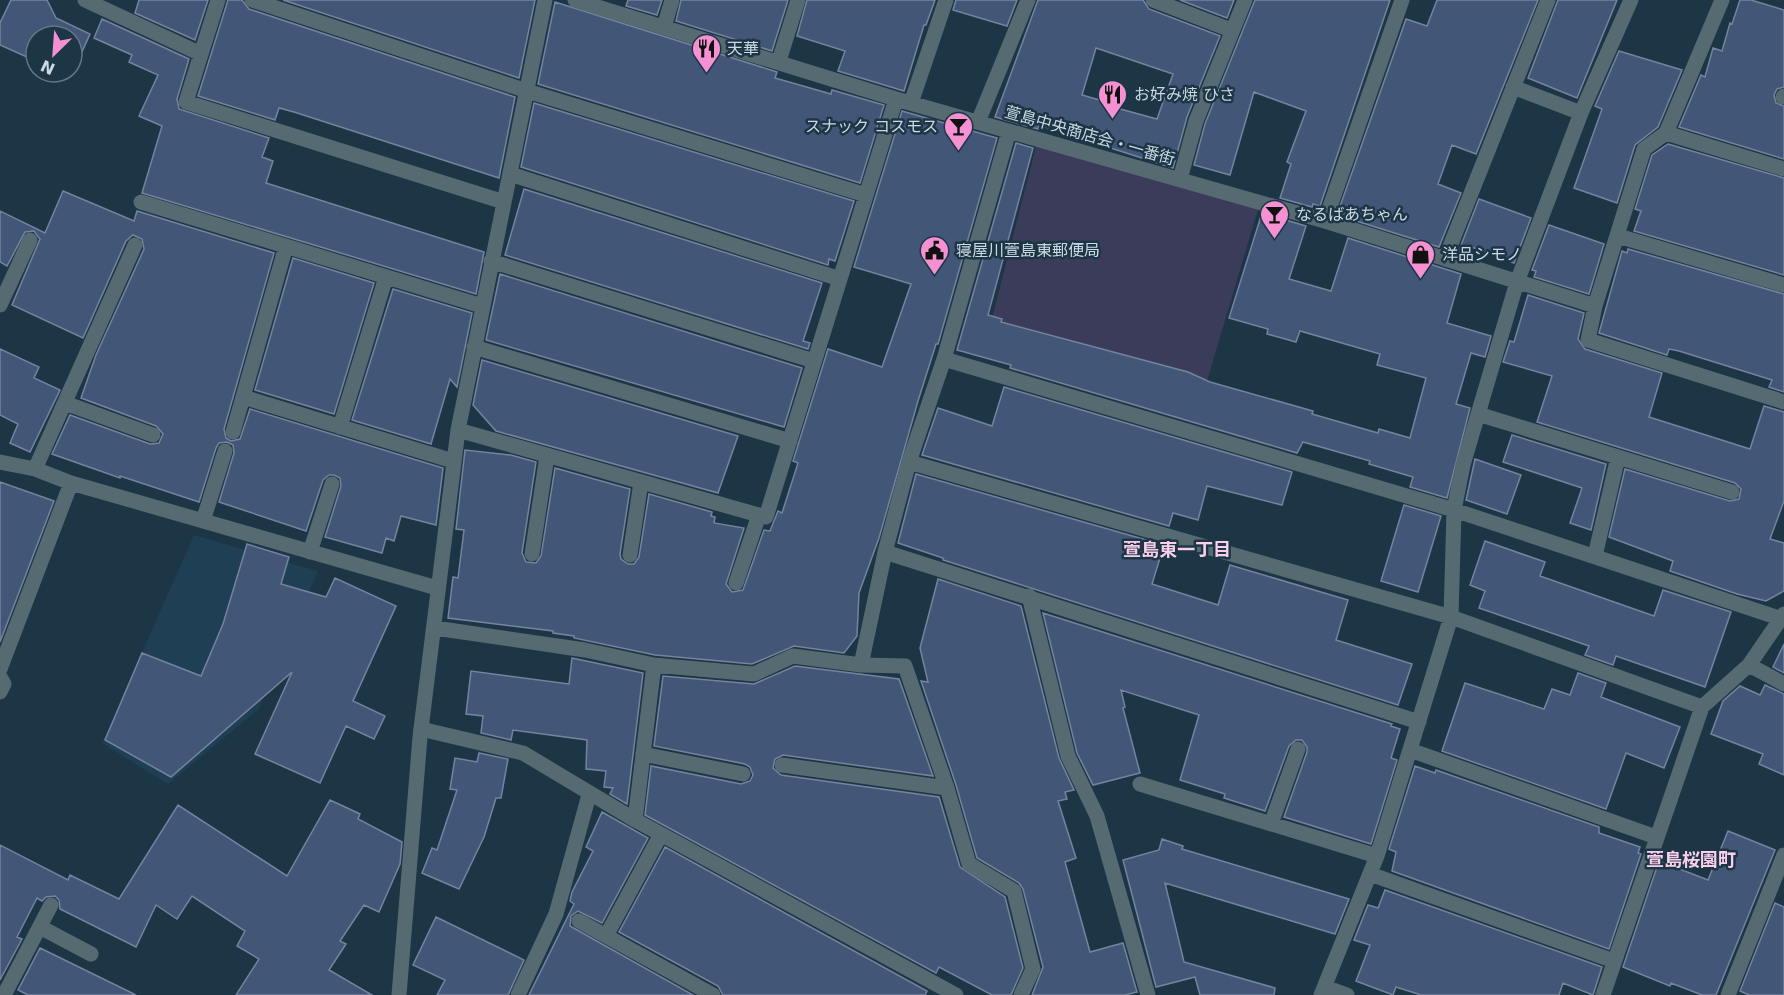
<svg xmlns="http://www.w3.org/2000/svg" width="1784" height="995" font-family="'DejaVu Sans','Noto Sans JP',sans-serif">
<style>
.built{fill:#1e3f54}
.green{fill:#3a3c5a}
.building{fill:#425778;stroke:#74849e;stroke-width:1.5;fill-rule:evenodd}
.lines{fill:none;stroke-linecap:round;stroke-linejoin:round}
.lane{stroke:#556b71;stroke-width:15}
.street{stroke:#556b71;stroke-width:15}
.labels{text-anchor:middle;stroke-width:5;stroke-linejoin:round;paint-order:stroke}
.poi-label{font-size:16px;fill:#cad9e3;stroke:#1c3646;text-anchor:start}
.street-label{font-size:16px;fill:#cad9e3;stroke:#1c3646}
.neighbourhood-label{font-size:18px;font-weight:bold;fill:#fbcfea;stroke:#1c3646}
</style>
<rect width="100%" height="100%" fill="#1c3646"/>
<path class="built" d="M194,535L318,571L259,709L168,784L102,743Z"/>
<path class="green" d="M1038,139L1260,203L1207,381L991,322Z"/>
<path class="building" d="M11,0H47L56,18L90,34L71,76L61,72H72V36H36V61L0,45V23Z
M139,0H208L195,40L135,13Z
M228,0H242L249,9L515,97L499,178L294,112L279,108L275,120L198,96Z
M283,0H535L519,78Z
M628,0H662L657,15L626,6Z
M681,0H788L772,51L676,21Z
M807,0H935L926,25H924L904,91L838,71L845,51L797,36Z
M956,0H1017L1007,26L953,10Z
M1038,0H1143L1149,9L1220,36L1187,117L1173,168L1039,125L1038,129L995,117ZM1096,48L1173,74L1157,119L1102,104L1103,101L1082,95Z
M1180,0H1234L1227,18Z
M1255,0H1390L1320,206L1313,204L1312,207L1280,198L1291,164L1287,162L1306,111L1254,92L1230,175L1194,165L1205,124Z
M1437,0H1538L1476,154L1452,145L1438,184L1461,193L1439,247L1353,220L1354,217L1338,212L1406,19L1427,26Z
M1558,0H1617L1577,98L1528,78Z
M1740,0H1751L1784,10V87L1777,89L1774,95L1776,103L1784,106V159L1679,127L1701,75L1705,77L1713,48L1722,51L1730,23L1732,24Z
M555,2L777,72L775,78L831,94L832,90L884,105L860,183L538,84Z
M102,19L189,59L177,99L179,109L269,138L262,157L273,161L266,183L484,252L476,294L142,193L162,126L139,116L158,75L129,62L132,55L94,38Z
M1619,51L1682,70L1658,127L1635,145L1617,203L1574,188L1602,109L1595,106Z
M534,103L854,201L835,261L829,259L828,265L521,167Z
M902,111L997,138L938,344H936L918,401L879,538L859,593L857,636L844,653L794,646L752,664L655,655L574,638V636L553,633V631L448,618L453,577L458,578L464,530L456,529L465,450L511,455L536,462L522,553L526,562L536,563L541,556L555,468L630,489L620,554L621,559L628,564H634L639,557L649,494L712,512L711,516L715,517L714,523L744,528L726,584L732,592L743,590L764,530L770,531L778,511L782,513L798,463L793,461L828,349L882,367L911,284L854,267Z
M1016,143L1033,148L988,315L1002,319L1001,322L1188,372L1210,382L1313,411L1312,414L1378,433L1379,429L1410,438L1426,378L1377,365L1380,354L1300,331L1296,342L1267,334L1268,329L1229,318L1262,213L1306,226L1289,279L1331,291L1348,238L1461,274L1447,323L1491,336L1485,357L1471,353L1456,404L1470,408L1447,498L1410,487L1413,477L1369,464L1370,461L1303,442L1297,453L1010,368L1011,365L957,350Z
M1668,144L1784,178V275L1634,231L1641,211L1635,209L1652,155Z
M524,189L822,283L803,341L810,343L808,349L505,255Z
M63,191L134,221L137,211L274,253L224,429L226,438L231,441L240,439L250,409L443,468L436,525L401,516L394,541L386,538L382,553L325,537L341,486L340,478L334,475H329L323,480L306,531L219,502L234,453L233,445L227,442L219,443L216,448L199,502L120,476V478L52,454L70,415L150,444L159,443L163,434L156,426L81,398L96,355L144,249L142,239L133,235L126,241L83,338L12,305L40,239L34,231L25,232L7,266L0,262V211L45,233Z
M1479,199L1531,218L1514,263L1469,246L1467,255L1458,253Z
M1549,225L1604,244L1589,294L1534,277L1536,271L1532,270Z
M1628,249L1784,294V392L1769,387L1772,380L1679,351L1669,349L1667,355L1599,333L1622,251L1627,253Z
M293,258L374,283L334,414L255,390Z
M500,274L802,368L784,427L486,340Z
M393,289L472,313L457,387L450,379L431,444L352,420Z
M1528,295L1584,313L1578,339L1585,349L1662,373L1649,417L1750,449L1764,406L1784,412V501L1770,539L1784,543V591L1766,601L1737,594L1670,571L1673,561L1609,537L1625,469L1730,501L1739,499L1741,489L1735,483L1537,422L1552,376L1503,362L1510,341L1514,342Z
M0,349L39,367L34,378L60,390L30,452L10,443L18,424L0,415Z
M482,360L738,436L718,493L496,431L473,405Z
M1004,387L1292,472L1282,505L1207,486L1198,520L1173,513L1169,526L922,455L938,408L992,426Z
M1512,435L1606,464L1591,530L1570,523L1582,488L1503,462Z
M1475,459L1521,475L1507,514L1466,500Z
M916,474L1164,545L1152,584L1218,605L1230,565L1348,600L1336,640L1412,664L1398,705L943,560V558L898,543Z
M0,482L54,501L0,642Z
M1404,505L1441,516L1418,592L1381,581Z
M1485,541L1545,562L1540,576L1654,616L1663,590L1731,612L1705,687L1616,656L1613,665L1585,655L1589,646L1479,608L1485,591L1470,585Z
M247,544L289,557L281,584L326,597L335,578L396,606L353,701L385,716L374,739L346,726L320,783L255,754L292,672L171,777L105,740L142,653L201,676L223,624Z
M938,579L1021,606L1059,758L1074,790L1065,792L1067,799L1058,801L1076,858L1065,862L1090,952L1123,943L1137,992L1125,995H1032L1043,967L1023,889L1019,883L977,858L956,785L921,681L928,682L920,648Z
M1043,613L1392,724L1391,726L1400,729L1391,758L1397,760L1371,844L1284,817L1307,752V747L1302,740H1296L1289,746L1265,811L1224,798L1225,794L1180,780L1199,715L1121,690L1125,707L1123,708L1140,773L1093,785L1077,753Z
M1784,644V673L1773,667Z
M572,658L643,673L627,804L610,794L613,788L604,787L606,771L586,769L587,740L513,730L511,740L481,733L483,716L466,714L471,671L569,684Z
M795,666L899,679L933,776L783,755L775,759L773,768L781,775L939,797L960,867L1005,897L1023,968L1011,995H992L939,967L936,973L645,815L651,766L741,784L750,781L753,775L750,767L745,764L654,746L663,676L754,684Z
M1578,673L1606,683L1601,697L1680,727L1664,768L1626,753L1606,809L1442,751L1465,683L1544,709L1552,689L1570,695Z
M1765,685L1784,694V775L1759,764L1763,754L1711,734L1723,701L1740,686L1760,695Z
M479,753L508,759L501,798H496L484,837L459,889L422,873L432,848L437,850L457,790L450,789L455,758L477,762Z
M1415,766L1435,773L1436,770L1599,827V833L1640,847L1638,853L1641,854L1609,949L1392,871L1396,852L1389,849Z
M330,800L360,814L358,819L402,842L400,864L379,912L364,905L340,941L346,944L329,970L372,995H236L259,959L237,946L245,931L192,896L177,919L156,905L136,947L60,909L59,900L55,896L46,897L42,901L37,898L17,937L22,939L0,980V845L68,880L70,875L119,899L178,805L287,876Z
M602,812L648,838L602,923L578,911L571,916L570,926L693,995H529L574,904L570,901L572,892L593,851L586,847Z
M1728,831L1775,850L1716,995H1702L1671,983L1670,986L1623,967L1659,861L1708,880Z
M1162,839L1183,846L1182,849L1349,899L1335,934L1165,883L1184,962L1275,988L1274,995H1200L1195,977L1156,987L1123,860L1159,850Z
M665,847L927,991L925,995H723L718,986L619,932Z
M1385,890L1602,967L1593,995L1563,983L1559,995H1421L1396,987L1393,995L1356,981L1370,945L1354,940L1368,905L1378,908Z
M1775,903L1784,907V995H1749L1740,991Z
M436,917L524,960L508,995H437L445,980L413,965Z
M40,948L136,995H28L18,990Z"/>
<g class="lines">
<path class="lane" d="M532,554L547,456
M630,555L641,482
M736,583L759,515
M421,729L523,753L635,820
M643,754L743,774
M40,927L91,954
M4,995L51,905"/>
<path class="street" d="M85,0L201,54
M218,0L186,102L504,202
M252,0L527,91L866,195
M575,0L896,99L1325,221L1595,306
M1153,0L1231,30
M1722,0L1666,133L1644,149L1595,306L1588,340L1784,402
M664,27L672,0
M779,61L798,0
M1513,87L1581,113
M1783,97L1784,96
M911,103L946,0
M978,122L1028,0
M1666,133L1784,169
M510,174L840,279
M1180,179L1196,121L1245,0
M141,202L482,306
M1325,221L1402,0
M1618,236L1784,285
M1445,259L1548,0
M491,261L814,361
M0,305L30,240
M474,347L790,441
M944,359L1454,510L1782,619
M243,397L453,461
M65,403L153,435
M1478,414L1732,492
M340,427L386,277
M458,430L766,517L896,99
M233,432L286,246
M0,462L35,469L71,483L437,588
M909,462L1451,617L1702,707L1749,665L1784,614
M35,469L135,245
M203,521L225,451
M310,552L332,484
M885,552L1419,722
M1595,556L1618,457
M1029,596L1068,756L1097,816L1148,995
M435,628L585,650L654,665L754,674L793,656L861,665L905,666L947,788L969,864L1014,891L1033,969L1021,995
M654,665L635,820L956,995
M861,665L885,552L909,462L944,359L1009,131
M1749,665L1784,684
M0,669L71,483
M0,677L4,684L0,692
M1410,750L1656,837
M782,765L947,788
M1140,784L1377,856
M1271,824L1298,749
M1370,874L1614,961
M579,921L713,995
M606,936L660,836
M1325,987L1347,995
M399,995L420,737L458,430L545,0
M518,995L556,914L589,795
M1321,995L1377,856L1451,617L1454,510L1463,465L1517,282L1581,113L1631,0
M1603,995L1702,707
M1728,995L1784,855"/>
</g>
<defs>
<symbol id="restaurant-pin" viewBox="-11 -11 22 30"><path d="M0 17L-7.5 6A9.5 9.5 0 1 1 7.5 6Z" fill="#f591d2" stroke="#1c3646"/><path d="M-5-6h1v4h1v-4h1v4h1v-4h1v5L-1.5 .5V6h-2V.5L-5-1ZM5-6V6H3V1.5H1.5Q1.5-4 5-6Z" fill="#111"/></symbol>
<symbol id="bar-pin" viewBox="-11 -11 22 30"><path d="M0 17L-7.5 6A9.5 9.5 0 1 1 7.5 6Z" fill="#f591d2" stroke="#1c3646"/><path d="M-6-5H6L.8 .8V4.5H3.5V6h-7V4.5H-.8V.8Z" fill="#111"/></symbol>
<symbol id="civic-pin" viewBox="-11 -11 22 30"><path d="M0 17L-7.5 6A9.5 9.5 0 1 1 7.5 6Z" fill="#f591d2" stroke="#1c3646"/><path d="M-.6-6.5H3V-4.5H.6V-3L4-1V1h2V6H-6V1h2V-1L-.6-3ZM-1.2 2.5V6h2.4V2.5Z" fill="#111"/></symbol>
<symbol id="shop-pin" viewBox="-11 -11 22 30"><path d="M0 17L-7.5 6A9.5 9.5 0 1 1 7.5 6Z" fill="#f591d2" stroke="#1c3646"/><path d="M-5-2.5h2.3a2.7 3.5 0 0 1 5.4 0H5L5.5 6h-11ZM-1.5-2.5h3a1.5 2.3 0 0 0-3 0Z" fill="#111"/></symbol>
</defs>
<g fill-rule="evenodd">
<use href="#restaurant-pin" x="690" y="32" width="33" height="45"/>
<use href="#restaurant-pin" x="1096" y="78" width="33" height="45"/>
<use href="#bar-pin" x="942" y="110" width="33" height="45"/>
<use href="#bar-pin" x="1258" y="198" width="33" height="45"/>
<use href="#civic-pin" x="918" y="234" width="33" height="45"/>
<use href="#shop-pin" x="1404" y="238" width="33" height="45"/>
</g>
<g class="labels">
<g class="poi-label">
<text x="727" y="54">天華</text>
<text x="1134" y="100">お好み焼 ひさ</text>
<text x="938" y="132" text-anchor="end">スナック コスモス</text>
<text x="1296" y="220">なるばあちゃん</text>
<text x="956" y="256">寝屋川萱島東郵便局</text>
<text x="1442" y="260">洋品シモノ</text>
</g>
<g class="street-label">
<text transform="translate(1090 135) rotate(16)" y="6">萱島中央商店会・一番街</text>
</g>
<g class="neighbourhood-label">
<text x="1177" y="556">萱島東一丁目</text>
<text x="1691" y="866">萱島桜園町</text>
</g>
</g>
<g transform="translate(54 54) rotate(205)"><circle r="28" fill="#1c3646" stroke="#627785" stroke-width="1.5"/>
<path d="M0-4.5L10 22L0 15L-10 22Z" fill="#f591d2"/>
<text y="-9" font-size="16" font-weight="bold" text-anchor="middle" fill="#cad9e3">N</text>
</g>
</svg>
